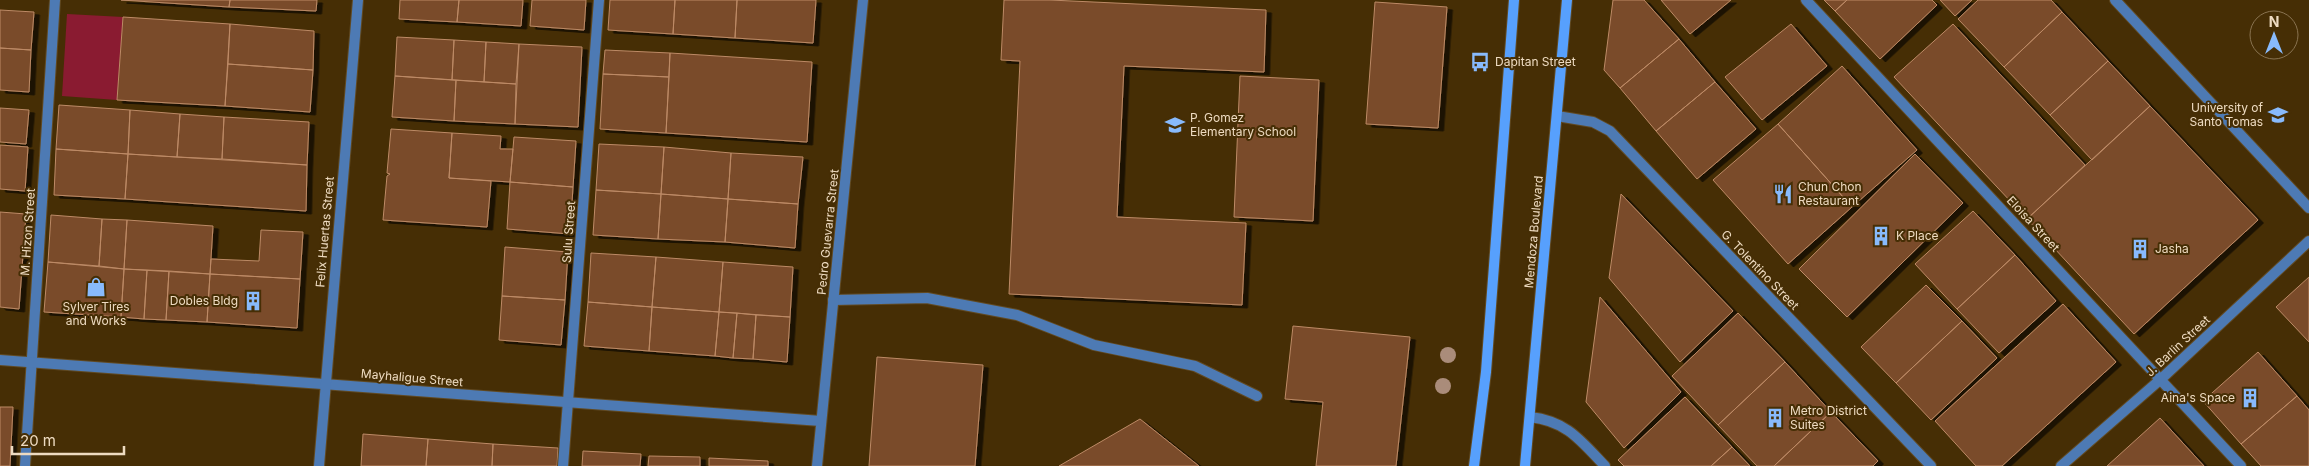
<svg xmlns="http://www.w3.org/2000/svg" width="2309" height="466" font-family="Inter,sans-serif">
<style>
.green{fill:#8a1b31}
.building{fill:#7a4b29;stroke:#bd8a66;filter:url(#shadow)}
.lines{fill:none;stroke-linecap:round;stroke-linejoin:round}
.service-casing{stroke:#614a23;stroke-width:12}
.minor-casing{stroke:#614a23;stroke-width:12}
.tertiary-casing{stroke:#614a23;stroke-width:12}
.secondary-casing{stroke:#614a23;stroke-width:12}
.service{stroke:#4d7ab4;stroke-width:10}
.minor{stroke:#4d7ab4;stroke-width:10}
.tertiary{stroke:#4d7ab4;stroke-width:10}
.secondary{stroke:#57a0fd;stroke-width:10}
.tree{fill:#aa8c7a}
.labels{text-anchor:middle;stroke-width:4;stroke-linejoin:round;paint-order:stroke}
.poi-label{font-size:12px;fill:#eedbc1;stroke:#462e05;text-anchor:start}
.street-label{font-size:12px;fill:#eedbc1;stroke:#462e05}
</style>
<defs>
<filter id="shadow"><feDropShadow dx="5.5" dy="3" stdDeviation="0" flood-color="#0009"/></filter>
</defs>
<rect width="100%" height="100%" fill="#462e05"/>
<path class="green" d="M67,14L123,17L117,100L62,96Z"/>
<path class="building" d="M121,0H230L229,7Z
M230,0H317L316,11L229,7Z
M400,0H459L457,22L399,19Z
M459,0H523L521,26L457,22Z
M532,0H586L584,30L530,26Z
M610,0H675L673,34L608,30Z
M675,0H737L735,38L673,34Z
M737,0H816L813,43L735,38Z
M1004,0H1050L1266,10L1264,72L1124,66L1117,217L1246,223L1242,305L1009,294L1020,61L1001,60Z
M1613,0H1644L1679,39L1620,88L1604,70Z
M1661,0H1731L1690,34Z
M1824,0H1847L1835,11Z
M1847,0H1932L1937,5L1880,59L1835,11Z
M1940,0H1972L1955,16Z
M1978,0H2051L2062,12L2004,67L1958,19Z
M1375,2L1447,7L1438,128L1366,124Z
M0,10L34,12L31,50L0,48Z
M2062,12L2108,61L2050,115L2004,67Z
M123,17L230,24L225,106L117,100Z
M230,24L314,31L313,70L228,64Z
M1791,24L1827,66L1762,120L1725,77Z
M1953,24L2085,165L2027,219L1894,77Z
M397,37L454,40L452,80L395,76Z
M1679,39L1715,82L1656,131L1620,88Z
M454,40L486,42L484,82L452,80Z
M486,42L519,44L516,84L484,82Z
M519,44L582,47L578,127L515,124Z
M0,48L31,50L29,92L0,90Z
M605,50L670,53L669,77L603,74Z
M670,53L812,62L807,142L666,133Z
M2108,61L2150,106L2092,160L2050,115Z
M228,64L313,70L310,112L225,106Z
M1842,66L1917,150L1852,207L1778,124Z
M603,74L669,77L666,133L600,129Z
M395,76L456,80L454,121L392,117Z
M1240,76L1319,80L1313,221L1234,217Z
M456,80L516,84L515,124L454,121Z
M1715,82L1756,129L1697,179L1656,131Z
M59,105L130,110L128,154L56,149Z
M2150,106L2258,220L2134,334L2027,219Z
M0,108L29,110L26,144L0,142Z
M130,110L180,114L177,157L128,154Z
M180,114L224,117L222,159L177,157Z
M224,117L309,122L307,165L222,159Z
M1778,124L1852,207L1788,264L1713,180Z
M391,129L452,133L449,178L491,181L487,227L383,220L387,176L390,174L387,173Z
M452,133L501,136L500,149H513L510,182L449,178Z
M514,137L576,141L573,187L510,182Z
M599,144L664,147L661,194L596,190Z
M0,145L28,147L25,191L0,189Z
M664,147L731,153L728,199L661,194Z
M56,149L128,154L125,199L54,195Z
M731,153L803,157L798,204L728,199Z
M128,154L307,165L306,211L125,199Z
M1915,154L1963,203L1847,317L1799,269Z
M510,182L573,187L570,234L507,229Z
M596,190L661,194L658,239L593,235Z
M661,194L728,199L725,242L658,239Z
M1621,194L1733,311L1680,362L1609,278Z
M728,199L798,204L795,248L725,242Z
M1973,211L2015,255L1957,309L1915,264Z
M0,212L26,214L19,309L0,307Z
M51,215L102,219L99,266L48,262Z
M102,219L127,220L124,269L99,266Z
M127,220L213,226L210,274L124,269Z
M261,230L303,232L300,279L210,274L211,259L259,261Z
M505,247L568,252L565,300L502,296Z
M591,253L656,257L652,307L588,302Z
M2015,255L2056,301L1999,353L1957,309Z
M656,257L723,262L719,312L652,307Z
M48,262L124,269L121,317L44,312Z
M723,262L793,267L790,317L719,312Z
M124,269L147,270L144,319L121,317Z
M147,270L169,271L166,320L144,319Z
M169,271L210,274L207,322L166,320Z
M210,274L300,279L297,328L207,322Z
M2309,277V342L2276,307Z
M1926,285L1962,321L1896,383L1861,347Z
M502,296L565,300L561,345L499,340Z
M1600,297L1681,392L1624,448L1586,402Z
M588,302L652,307L649,351L584,346Z
M2063,304L2116,362L2002,466H1976L1935,421Z
M652,307L719,312L715,356L649,351Z
M719,312L737,313L733,358L715,356Z
M737,313L756,315L753,359L733,358Z
M1738,313L1785,362L1718,425L1672,376Z
M756,315L790,317L787,362L753,359Z
M1962,321L1997,358L1931,420L1896,383Z
M1293,326L1410,337L1396,466H1316L1323,402L1285,399Z
M2258,352L2297,396L2241,444L2203,401Z
M877,357L983,365L975,466H869Z
M1785,362L1831,412L1774,466H1757L1718,425Z
M2297,396L2309,410V466H2261L2241,444Z
M1685,397L1732,447L1711,466H1624L1618,460Z
M0,407H13L10,466H0Z
M1831,412L1878,461L1873,466H1774Z
M2160,418L2204,466H2107Z
M1140,419L1199,466H1059Z
M363,434L428,439L426,466H361Z
M428,439L493,444L492,466H426Z
M493,444L558,448L557,466H492Z
M1732,447L1750,466H1711Z
M583,451L641,454L640,466H582Z
M649,456L700,457V466H648Z
M709,458L768,461V466H709Z"/>
<g class="lines">
<defs>
<path id="service" d="M833,300L927,298L1017,315L1094,345L1195,366L1257,396
M25,466L55,0
M563,466L599,0"/>
<path id="minor" d="M1806,0L2241,466
M1557,116L1593,122L1610,131L1931,466
M0,360C274,378 547,403 821,421
M1530,417C1567,421 1581,441 1605,466
M817,466L863,0
M2061,466L2161,379L2309,241"/>
<path id="tertiary" d="M2115,0L2309,208
M319,466L358,0"/>
<path id="secondary" d="M1474,466L1486,372L1514,0
M1525,466L1567,0"/>
</defs>
<use href="#service" class="service-casing"/>
<use href="#minor" class="minor-casing"/>
<use href="#tertiary" class="tertiary-casing"/>
<use href="#secondary" class="secondary-casing"/>
<use href="#service" class="service"/>
<use href="#minor" class="minor"/>
<use href="#tertiary" class="tertiary"/>
<use href="#secondary" class="secondary"/>
</g>
<g class="tree">
<circle cx="1448" cy="355" r="8"/>
<circle cx="1443" cy="386" r="8"/>
</g>
<defs>
<symbol id="bus-bare" viewBox="-9 -9 18 18"><path d="M-5-6H5V4H4V6H2V4H-2V6H-4V4H-5ZM-3.5-4V0h7V-4ZM-3.5 1.2v1.5H-2V1.2ZM2 1.2v1.5H3.5V1.2Z" fill="#88bafc" stroke="#462e05" stroke-width="2.5" paint-order="stroke"/></symbol>
<symbol id="university-bare" viewBox="-9 -9 18 18"><path d="M0-5L7-2L0 1L-7-2ZM-4 1L0 2.5L4 1V4Q0 6-4 4Z" fill="#88bafc" stroke="#462e05" stroke-width="2.5" paint-order="stroke"/></symbol>
<symbol id="school-bare" viewBox="-9 -9 18 18"><path d="M0-5L7-2L0 1L-7-2ZM-4 1L0 2.5L4 1V4Q0 6-4 4Z" fill="#88bafc" stroke="#462e05" stroke-width="2.5" paint-order="stroke"/></symbol>
<symbol id="restaurant-bare" viewBox="-9 -9 18 18"><path d="M-5-6h1v4h1v-4h1v4h1v-4h1v5L-1.5 .5V6h-2V.5L-5-1ZM5-6V6H3V1.5H1.5Q1.5-4 5-6Z" fill="#88bafc" stroke="#462e05" stroke-width="2.5" paint-order="stroke"/></symbol>
<symbol id="building-bare" viewBox="-9 -9 18 18"><path d="M-4-6H4V6H1V3H-1V6H-4ZM-2.5-4.3h1.7v1.8h-1.7ZM.8-4.3h1.7v1.8H.8ZM-2.5-1h1.7V.8h-1.7ZM.8-1h1.7V.8H.8Z" fill="#88bafc" stroke="#462e05" stroke-width="2.5" paint-order="stroke"/></symbol>
<symbol id="shop-bare" viewBox="-9 -9 18 18"><path d="M-5-2.5h2.3a2.7 3.5 0 0 1 5.4 0H5L5.5 6h-11ZM-1.5-2.5h3a1.5 2.3 0 0 0-3 0Z" fill="#88bafc" stroke="#462e05" stroke-width="2.5" paint-order="stroke"/></symbol>
</defs>
<g fill-rule="evenodd">
<use href="#bus-bare" x="1466" y="48" width="28" height="28"/>
<use href="#university-bare" x="2264" y="101" width="28" height="28"/>
<use href="#school-bare" x="1161" y="111" width="28" height="28"/>
<use href="#restaurant-bare" x="1769" y="180" width="28" height="28"/>
<use href="#building-bare" x="1867" y="222" width="28" height="28"/>
<use href="#building-bare" x="2126" y="235" width="28" height="28"/>
<use href="#shop-bare" x="82" y="273" width="28" height="28"/>
<use href="#building-bare" x="239" y="287" width="28" height="28"/>
<use href="#building-bare" x="2236" y="384" width="28" height="28"/>
<use href="#building-bare" x="1761" y="404" width="28" height="28"/>
</g>
<g class="labels">
<g class="poi-label">
<text x="1495" y="66">Dapitan Street</text>
<text x="2263" y="112" text-anchor="end">University of<tspan x="2263" dy="14">Santo Tomas</tspan></text>
<text x="1190" y="122">P. Gomez<tspan x="1190" dy="14">Elementary School</tspan></text>
<text x="1798" y="191">Chun Chon<tspan x="1798" dy="14">Restaurant</tspan></text>
<text x="1896" y="240">K Place</text>
<text x="2155" y="253">Jasha</text>
<text x="238" y="305" text-anchor="end">Dobles Bldg</text>
<text x="96" y="311" text-anchor="middle">Sylver Tires<tspan x="96" dy="14">and Works</tspan></text>
<text x="2235" y="402" text-anchor="end">Aina's Space</text>
<text x="1790" y="415">Metro District<tspan x="1790" dy="14">Suites</tspan></text>
</g>
<g class="street-label">
<text transform="translate(2033 224) rotate(47)" y="4">Eloisa Street</text>
<text transform="translate(28 232) rotate(-86)" y="4">M. Hizon Street</text>
<text transform="translate(325 232) rotate(-85)" y="4">Felix Huertas Street</text>
<text transform="translate(569 232) rotate(-86)" y="4">Sulu Street</text>
<text transform="translate(828 232) rotate(-84)" y="4">Pedro Guevarra Street</text>
<text transform="translate(1534 232) rotate(-85)" y="4">Mendoza Boulevard</text>
<text transform="translate(1760 270) rotate(46)" y="4">G. Tolentino Street</text>
<text transform="translate(2178 346) rotate(-43)" y="4">J. Barlin Street</text>
<text transform="translate(412 378) rotate(5)" y="4">Mayhaligue Street</text>
</g>
</g>
<g transform="translate(2274 35)"><circle r="24" fill="#462e05" stroke="#897350"/>
<path d="M0-4L9 19L0 12L-9 19Z" fill="#88bafc"/>
<text y="-8" font-size="14" font-weight="bold" text-anchor="middle" fill="#eedbc1">N</text>
</g>
<path d="M12 446v8h112v-8" fill="none" stroke="#eedbc1" stroke-width="2.5"/>
<text x="20" y="446" font-size="15" fill="#eedbc1" stroke="#462e05" stroke-width="4" paint-order="stroke">20 m</text>
</svg>
